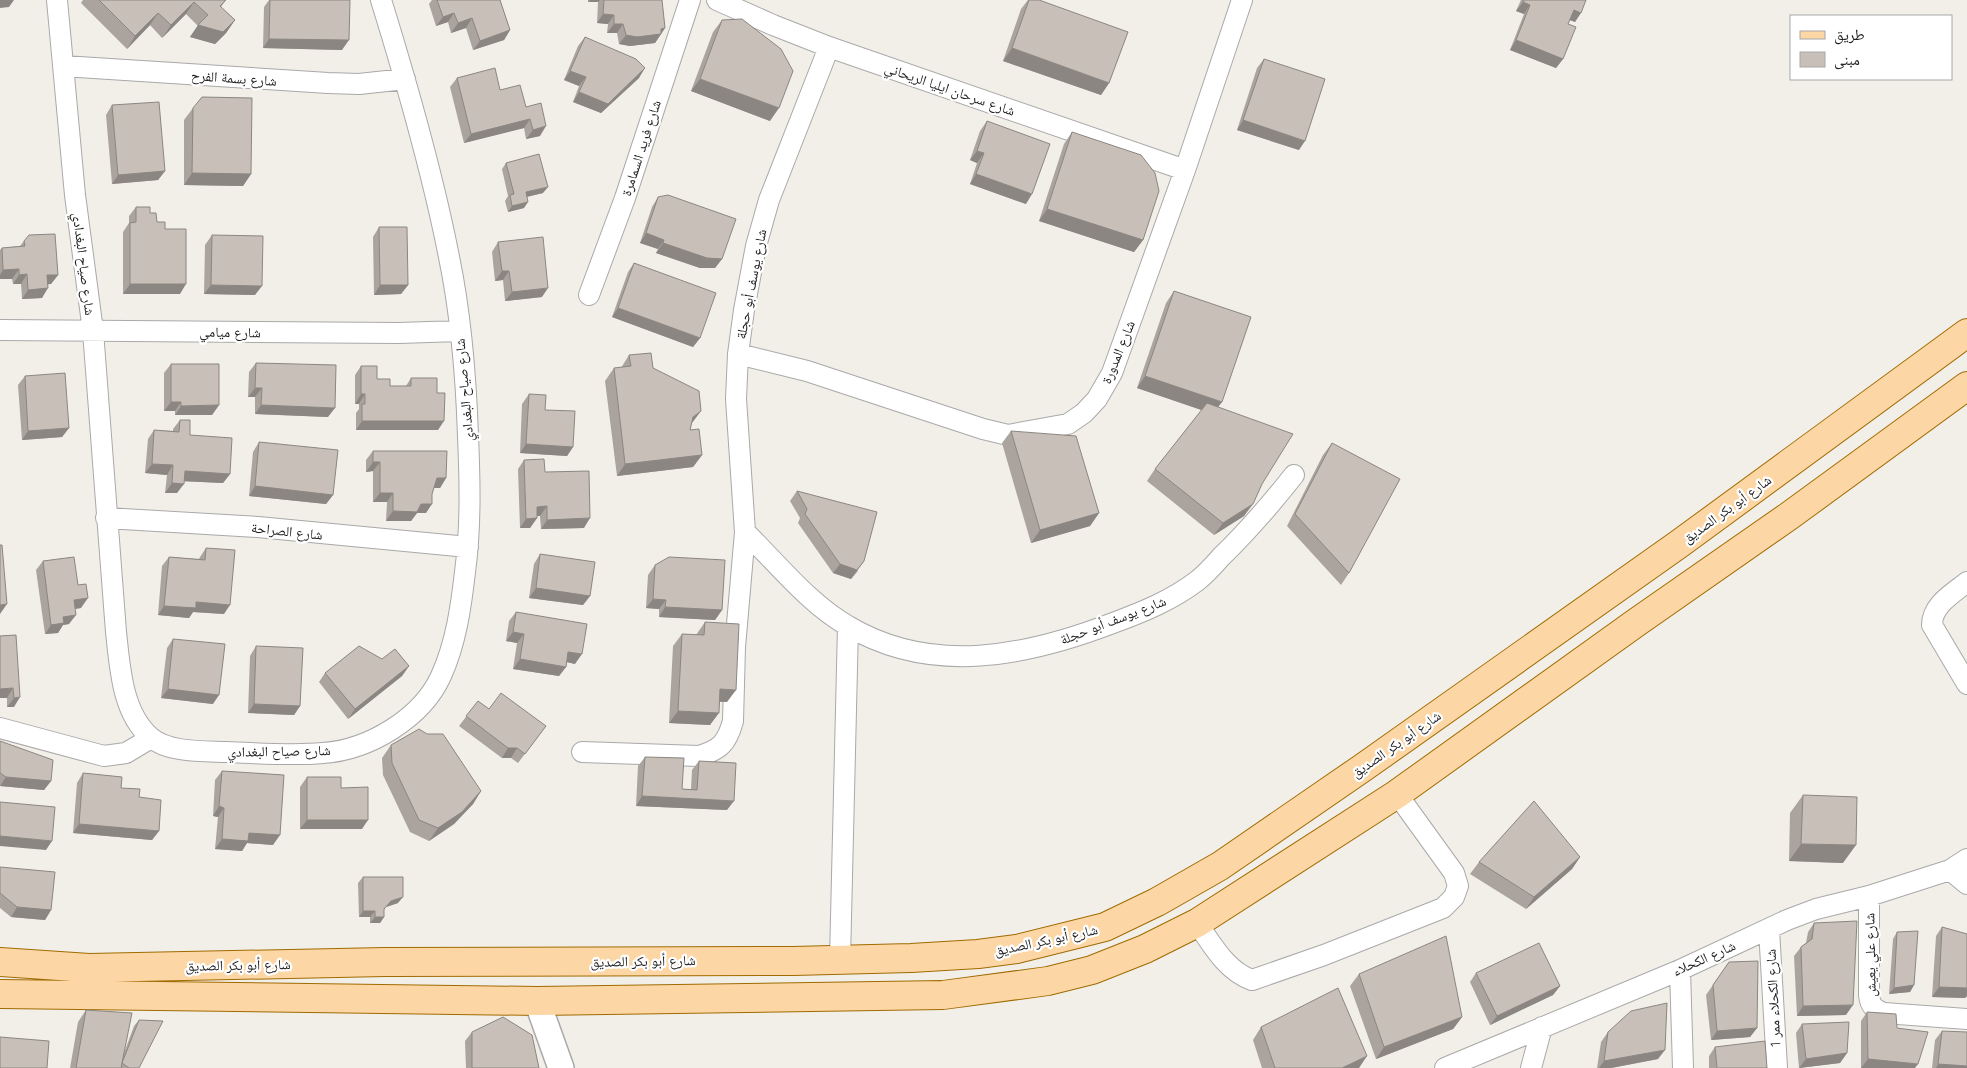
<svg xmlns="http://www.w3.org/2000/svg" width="1967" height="1068" font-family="Quicksand,'Noto Naskh Arabic',sans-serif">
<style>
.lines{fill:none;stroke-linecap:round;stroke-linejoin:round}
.minor-casing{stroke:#a9a9a9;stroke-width:22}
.tertiary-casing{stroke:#a9a9a9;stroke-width:28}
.primary-casing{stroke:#a06b00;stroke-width:30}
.minor{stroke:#fff;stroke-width:20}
.tertiary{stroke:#fff;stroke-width:25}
.primary{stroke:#fcd6a4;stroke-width:28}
.wall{fill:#aba49e}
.shaded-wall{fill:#8b8681}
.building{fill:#c7bfb8;stroke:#8b8681}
.labels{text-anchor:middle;stroke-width:4.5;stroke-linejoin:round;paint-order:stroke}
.street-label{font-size:14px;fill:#222;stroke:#fff}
</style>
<rect width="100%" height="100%" fill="#f2efe9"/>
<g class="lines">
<defs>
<path id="minor" d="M57,0L75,195L93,331L116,632C120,668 122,712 150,737C168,753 205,751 227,752C259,753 291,756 323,753C369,750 422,718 441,676C456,643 461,607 465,572C471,527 470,482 468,436C466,377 461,315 449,257C432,170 407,84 381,0
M717,0L773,25L829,47L1185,170
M63,66L328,83L359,84L405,79
M589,295L625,198L690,0
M0,330L399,333L459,331
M738,354L807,371L983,429L1008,435L1068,424L1084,413L1097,399L1112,373L1185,170L1242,0
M106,518L258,527L468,547
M745,532C777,563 809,604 848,626C932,676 1027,656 1113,623C1143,612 1172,600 1197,581C1206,574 1214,565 1221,557C1247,532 1271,504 1294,475
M1967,582C1952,594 1932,605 1932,625L1967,684
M0,728L104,756L126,753L151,738
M582,752L699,756C720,750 727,743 733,721L735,647L745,532L736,399L738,354L744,310L756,246L769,200L829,47
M1950,870L1967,884
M1869,896V995C1870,1006 1874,1009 1884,1013L1967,1019
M1197,923C1212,944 1226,971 1252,980L1324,955L1443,908L1454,897L1458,886L1454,873L1397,794
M1769,929L1777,1068
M840,960L848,626
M1680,970L1683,1068
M1445,1068L1680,970L1787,920L1816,909L1869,896L1950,870L1967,859
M1531,1068L1542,1027"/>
<path id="tertiary" d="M537,1001L561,1068"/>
<path id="primary" d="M0,962L89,968L385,962L793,961L911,958L978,954L1017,949L1105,927L1157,902L1220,866L1361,769L1679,544L1967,333
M0,994L537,1001L943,995L1048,981L1092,970L1145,949L1197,923L1397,794L1637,622L1789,516L1967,386"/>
</defs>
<use href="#minor" class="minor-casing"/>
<use href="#tertiary" class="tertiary-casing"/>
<use href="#primary" class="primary-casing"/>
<use href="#minor" class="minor"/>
<use href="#tertiary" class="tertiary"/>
<use href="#primary" class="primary"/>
</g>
<path class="wall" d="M83,0H226L221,7L235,20L226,33L215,44L190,37L198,26L186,14L162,38L150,25L127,49L81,3Z
M269,0H350L342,50L263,48L264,7Z
M432,0H500L510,30L504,40L473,50L466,28L451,33L448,22L436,26L429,4Z
M588,0H662L665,28L655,43L630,46L619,44L617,33H607L608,24L597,23L598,2H588Z
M1028,0H1039L1109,83L1101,95L1003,61L1021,9Z
M1521,0H1586L1575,22L1570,20L1568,24L1563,59L1556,68L1510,50L1524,14L1516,11Z
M722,20L770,121L691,91L713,32Z
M585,37L639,78L601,113L573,102L579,86L564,80L578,46Z
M1264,59L1299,150L1237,130L1257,68Z
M457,78L500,90L526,107L540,136L526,139L524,128L464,143L450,87Z
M112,105L165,171L158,180L112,184L106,115Z
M193,108L251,174L243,186L184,185V120Z
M987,121L1026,204L970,184L977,163L970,160L980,131Z
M1072,132L1143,240L1134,252L1039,221L1064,144Z
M506,163L543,193L527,197L524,208L508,212L505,201L508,196L502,169Z
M658,197L722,259L715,268H700L656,253L658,249L640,243L652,207Z
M136,207L150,213L157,222L180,294H123V232L129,223V216Z
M379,227L408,285L401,294L374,295L373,237Z
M212,235L255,295L204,294L205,245Z
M24,241L58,275L51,284H48L42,298L22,299L21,284H13L12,279H0V250L2,248L20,246Z
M498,242L542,297L505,301L503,280L495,281L492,252Z
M634,263L700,338L693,347L612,317L628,272Z
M1174,291L1218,407L1262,484L1244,516L1214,535L1147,481L1155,469L1202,410L1137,388L1166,303Z
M629,355L653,368L692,423L690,430L702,455L693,467L617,476L605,381L614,368H621Z
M256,363L328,417L255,414V397H248L249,372Z
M171,364L219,405L212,415H175V411H164V373Z
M361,366L377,379L390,386H406L411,378L437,393L438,430H356V413L359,409V404H355V375Z
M25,376L69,428L62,437L22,440L18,385Z
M529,394L545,410L573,447L567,456L520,453L522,404Z
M180,420L190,435L230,474L223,483L184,481L177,493H165L167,475L145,473L148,439L154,430L173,431V429Z
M1011,431L1099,513L1090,526L1031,543L1002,443Z
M259,442L333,495L326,504L249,496L253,452Z
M1332,443L1349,573L1341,585L1287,526L1323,455Z
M373,451L446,478L440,488H434L426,513H417L411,521H386L387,502H373V471L366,472V460Z
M524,460L545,472L584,528L541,529L540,516H537V518L530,528H520L518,469Z
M797,491L858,571L851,579L833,573L798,523L800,518L790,501Z
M206,548L224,614L193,612L189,618L158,615L162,566L169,557L199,559L200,557Z
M540,554L590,596L583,605L529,598L534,564Z
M43,561L81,608L75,609L69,624L63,625L58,633L45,634L36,570Z
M655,565L722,610L715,620L659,617V609L646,608L648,575Z
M516,612L575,664L567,662L566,667L559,676L513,669L517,643L506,641L509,621Z
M705,622L727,702H720L710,725L669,723L673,646L682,634L696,635Z
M16,635L14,707H7V698H0V636Z
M173,639L213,704L161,698L167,648Z
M256,646L300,706L294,715L248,713L250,656Z
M382,659L409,666L402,676L348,719L319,682L325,673Z
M478,701L489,709L546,726L518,763L511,758H502L459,726Z
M0,741L51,781L44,790L0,786Z
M391,745L481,791L473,804L454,824L429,841L410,832L383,775L382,758Z
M645,757L682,789H691L692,770L699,761L727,810L636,806L638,766Z
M222,771L273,845L247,843L242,851L215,849L218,817L213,816L215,780Z
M83,773L121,788L139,797L159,831L152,840L73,833L77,783Z
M307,777L362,829H300V787Z
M1803,795L1843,863L1789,861L1790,813Z
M1580,857L1572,869L1526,909L1470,874L1479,862Z
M0,867L51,910L45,920L11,917L0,908Z
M363,877L398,903L386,907L384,910V917L380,923H370V917H359L358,883Z
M1814,923L1846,1015L1797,1016L1794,956L1801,947L1806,943L1808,932Z
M1942,927L1967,934V996L1965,998L1932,997L1936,936Z
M1897,932L1914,985L1910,992L1889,994L1893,939Z
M1729,962L1757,1028L1750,1037L1711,1040L1706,995Z
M1476,973L1560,986L1553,995L1490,1025L1470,982Z
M1359,974L1462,1017L1453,1029L1376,1059L1350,986Z
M86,1010L124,1053L134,1026L139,1020V1068H70L78,1022Z
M1867,1012L1897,1028L1915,1068H1861V1021Z
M1802,1024L1847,1053L1840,1063L1799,1068L1796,1033Z
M1261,1027L1359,1068H1262L1253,1040Z
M1942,1031L1967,1068H1932L1935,1040Z
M472,1032L539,1068H466L465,1041Z
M1608,1032L1658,1059L1611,1068H1597L1601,1042Z
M1715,1047L1767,1068H1709V1056Z"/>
<path class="shaded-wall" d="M0,0H14L9,7L0,8Z
M590,0H600L598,2H588Z
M194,2L186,14L162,38L171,25Z
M1523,2L1530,5L1524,14L1516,11Z
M1574,10L1581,13L1575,22L1567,19Z
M158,13L150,25L127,49L135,36Z
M454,13L448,22L436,26L443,17Z
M603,14L614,15L608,24L597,23Z
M472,18L466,28L451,33L458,23Z
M235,20L226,33L215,44L190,37L198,25Z
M614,24H623L617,33H607Z
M665,28L655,43L630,46L619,44L626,35Z
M510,30L504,40L473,50L480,41Z
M269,39L349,40L342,50L263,48Z
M1516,40L1563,59L1556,68L1510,50Z
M1012,48L1109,83L1101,95L1003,61Z
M645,68L639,78L601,113L573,102L579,92Z
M570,71L586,77L579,86L564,80Z
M700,79L779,108L770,121L691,91Z
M530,119L524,128L464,143L471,134Z
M1243,120L1305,141L1299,150L1237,130Z
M546,126L540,136L526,139L533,130Z
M977,151L984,153L977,163L970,160Z
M165,171L158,180L112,184L118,175Z
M192,173L251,174L243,186L184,185Z
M976,174L1032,194L1026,204L970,184Z
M548,187L543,193L521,198L526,192Z
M528,202L524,208L508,212L512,206Z
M1047,209L1143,240L1134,252L1039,221Z
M646,233L664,240L658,249L640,243Z
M663,243L722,259L715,268H700L656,253Z
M19,269L12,279H0V275L3,270Z
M502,271H509L503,280L495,281Z
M27,274L21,284H13L19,275Z
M47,275H58L51,284L41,285Z
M130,284H186L180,294H123Z
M211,285L262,286L255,295L204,294Z
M380,285H408L401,294L374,295Z
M48,288L42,298L22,299L28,290Z
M548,288L542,297L505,301L512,292Z
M618,308L700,338L693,347L612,317Z
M1145,376L1222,402L1213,414L1137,388Z
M255,388H262L255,397H248Z
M361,394H365L359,404H355Z
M171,402H181L175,411H164Z
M219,405L212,415H175L181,406Z
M261,405L335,408L328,417L255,414Z
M701,411L692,423L684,430L693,417Z
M362,421H444L438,430H356Z
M69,428L62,437L22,440L28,431Z
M526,444L573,447L567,456L520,453Z
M702,455L693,467L617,476L625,464Z
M373,462H380L373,471L366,472Z
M152,464L173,465L167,475L145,473Z
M185,471L230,474L223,483L178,481Z
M437,478H446L440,488H430Z
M172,483L184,484L177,493H165Z
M255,486L333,495L326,504L249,496Z
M380,493H393L387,502H373Z
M421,504H432L426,513H417L411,521H386L393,511Z
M1253,504L1244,516L1214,535L1223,523Z
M547,506L540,516H530L537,507Z
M1099,513L1090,526L1031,543L1040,530Z
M537,518L530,528H520L526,519Z
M590,518L584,528L541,529L547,520Z
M864,561L851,579L833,573L840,564Z
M536,588L590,596L583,605L529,598Z
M88,598L81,608L67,610L74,600Z
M653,599L666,600L659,609L646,608Z
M196,602L230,605L224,614L193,612L189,618L158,615L164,606Z
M7,604L0,614V605Z
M665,607L722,610L715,620L659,617Z
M76,615L69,624L63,625L58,633L45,634L51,625L63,617Z
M513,632L524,634L517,643L506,641Z
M568,652L582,654L575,664L562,661Z
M520,659L566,667L559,676L513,669Z
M409,666L402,676L348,719L355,709Z
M13,688L7,698H0V689Z
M168,689L219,695L213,704L161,698Z
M720,689L736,690L727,702L712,701Z
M20,697L14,707H7L14,698Z
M254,704L300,706L294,715L248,713Z
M678,711L719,713L710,725L669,723Z
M508,748H517L511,758H502Z
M6,777L51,781L44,790L0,786Z
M481,791L473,804L454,824L429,841L438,828Z
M642,796L734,801L727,810L636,806Z
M219,806L224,808L218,817L213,816Z
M307,820H368L362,829H300Z
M79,824L159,831L152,840L73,833Z
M249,833L280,835L273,845L247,843L242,851L215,849L222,839Z
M0,836L52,841L46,850L0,846Z
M1801,844L1856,845L1843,863L1789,861Z
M1580,857L1572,869L1526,909L1534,897Z
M403,897L398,903L386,907L391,901Z
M17,907L51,910L45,920L11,917Z
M363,911H375L370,917H359Z
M375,917H384L380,923H370Z
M1914,985L1910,992L1889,994L1894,988Z
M1560,986L1553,995L1490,1025L1497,1016Z
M1939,987L1967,988V996L1965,998L1932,997Z
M1853,1005L1846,1015L1797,1016L1803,1006Z
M1462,1017L1453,1029L1376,1059L1384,1047Z
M1757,1028L1750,1037L1711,1040L1717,1031Z
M1665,1050L1658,1059L1611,1068H1599L1604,1061Z
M1847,1053L1840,1063L1799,1068L1806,1059Z
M1367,1056L1359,1068H1342Z
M1868,1059L1918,1064L1915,1068H1861Z
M1938,1064L1967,1066V1068H1936Z"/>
<path class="building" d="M99,0H226L220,6L235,20L223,32L198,25L208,15L194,2L171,25L158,13L135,36Z
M270,0H350L349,40L269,39Z
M437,0H500L510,30L480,41L472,18L458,23L454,13L443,17Z
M604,0H662L665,28L661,29V34L637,37L626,35L623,24H614V15L603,14Z
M1029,0H1039L1128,32L1109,83L1012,48Z
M1524,0H1586L1581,13L1574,10L1568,24L1576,27L1563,59L1516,40L1530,5L1523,2Z
M742,19L781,49L793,71L779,108L700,79L722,20Z
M585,37L636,59L645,68L608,104L579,92L586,77L570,71Z
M1264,59L1325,79L1305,141L1243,120Z
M495,68L500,90L520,85L526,107L541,103L546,126L533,130L530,119L471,134L457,78Z
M202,97L252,98L251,174L192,173L193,108Z
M159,102L165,171L118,175L112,105Z
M987,121L1050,144L1032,194L976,174L984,153L977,151Z
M1072,132L1141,155L1155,173L1159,191L1143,240L1047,209Z
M539,154L548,187L526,192L528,202L512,206L510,195L514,194L506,163Z
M668,195L736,219L722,259L707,258L663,243L664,240L646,233L658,197Z
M136,207H150V213H156L157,222H165V229H186V284H130V223L136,222Z
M379,227H407L408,285H380Z
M55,234L58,275H47L48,288L28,290L27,274L19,275V269L3,270L2,248L25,246L24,241L29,235Z
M212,235L263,236L262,286L211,285Z
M543,237L548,288L512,292L509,271H502L498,242Z
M634,263L716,293L700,338L618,308Z
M1174,291L1251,317L1222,402L1145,376Z
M651,353L653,368L699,391L701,411L693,417L690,430L699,429L702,455L625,464L614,368L631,366L629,355Z
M256,363L336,365L335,408L261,405L262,388H255Z
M171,364H219V405L181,406V402H171Z
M361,366H377V379H390V386H411V378H437V393H445L444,421H362V404H365V394H361Z
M65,373L69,428L28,431L25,376Z
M529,394L546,395L545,410L575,411L573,447L526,444Z
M1207,403L1293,434L1262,484L1253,504L1223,523L1155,469Z
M180,420H190V435L232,438L230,474L185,471L184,484L172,483L173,465L152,464L154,430L179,432Z
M1011,431L1076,436L1099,513L1040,530Z
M259,442L338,450L333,495L255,486Z
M1332,443L1400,479L1349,573L1295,514Z
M373,451H447L446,478H437L432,494V504H421L417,512L393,511V493H380V462H373Z
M544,459L545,472L589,471L590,518L547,520V506L537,507V518L526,519L524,460Z
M797,491L877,512L864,561L857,570L840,564L805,514L807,509Z
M0,545H2L7,604L0,605Z
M206,548L235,550L230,605L196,602V608L164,606L169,557L205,560Z
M540,554L595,562L590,596L536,588Z
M74,557L78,585L86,584L88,598L74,600L76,615L63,617L64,623L51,625L43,561Z
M669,557L725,560L722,610L665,607L666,600L653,599L655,565Z
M516,612L587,624L582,654L568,652L566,667L520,659L524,634L513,632Z
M705,622L739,624L736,690L720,689L719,713L678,711L682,634L704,635Z
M16,635L20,697L14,698L13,688L0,689V636Z
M173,639L225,644L219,695L168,689Z
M256,646L303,648L300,706L254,704Z
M359,646L382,659L395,649L409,666L355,709L325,673Z
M501,693L546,726L525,754L517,748H508L466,716L478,701L489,709Z
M419,729L427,734H443L481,791L462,812L438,828L419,820L392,763L391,745Z
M0,741L53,760L51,781L6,777L0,773Z
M645,757L684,758L682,789L697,790L699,761L736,763L734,801L642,796Z
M222,771L284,775L280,835L249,833L248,841L222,839L224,808L219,806Z
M83,773L122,777L121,788L140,789L139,797L161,800L159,831L79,824Z
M307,777H341V788L368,787V820H307Z
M1803,795L1857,797L1856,845L1801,844Z
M1534,801L1580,857L1534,897L1479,862Z
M0,802L55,807L52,841L0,836Z
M0,867L55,872L51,910L17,907L0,893Z
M363,877H403V897L391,901L384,909V917H375V911H363Z
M1857,921L1853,1005L1803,1006L1801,947L1812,939L1814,923Z
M1942,927L1967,934V988L1939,987Z
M1918,931L1914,985L1894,988L1897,932Z
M1446,936L1462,1017L1384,1047L1359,974Z
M1539,943L1560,986L1497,1016L1476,973Z
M1758,961L1757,1028L1717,1031L1713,985L1729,962Z
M1338,988L1367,1056L1342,1068H1275L1261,1027Z
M1667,1003L1665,1050L1604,1061L1608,1032L1631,1011Z
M86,1010L132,1013L121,1068H76Z
M1867,1012L1896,1014L1897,1028L1928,1032L1918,1064L1868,1059Z
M503,1017L532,1035L539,1068H472V1032Z
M139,1020L163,1021L139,1068H129L122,1063Z
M1849,1022L1847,1053L1806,1059L1802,1024Z
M1942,1031L1967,1032V1066L1938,1064Z
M0,1037L49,1041L47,1068H0Z
M1765,1041L1767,1068H1717L1715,1047Z"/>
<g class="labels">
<g class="street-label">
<text transform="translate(234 78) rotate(4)" y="5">شارع بسمة الفرح</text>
<text transform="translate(950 89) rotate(19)" y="5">شارع سرحان ايليا الريحاني</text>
<text transform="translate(641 148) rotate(-72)" y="5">شارع فريد السمامرة</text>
<text transform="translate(84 264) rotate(83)" y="5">شارع صياح البغدادي</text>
<text transform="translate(751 284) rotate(-79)" y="5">شارع يوسف أبو حجلة</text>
<text transform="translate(230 332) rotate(1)" y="5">شارع ميامي</text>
<text transform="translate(1118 352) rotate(-68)" y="5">شارع المدورة</text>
<text transform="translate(464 390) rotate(-95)" y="5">شارع صياح البغدادي</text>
<text transform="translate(1727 509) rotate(-36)" y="5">شارع أبو بكر الصديق</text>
<text transform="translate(287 531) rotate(6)" y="5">شارع الصراحة</text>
<text transform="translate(1113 620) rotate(-21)" y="5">شارع يوسف أبو حجلة</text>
<text transform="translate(1396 744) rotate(-35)" y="5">شارع أبو بكر الصديق</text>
<text transform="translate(279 751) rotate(-1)" y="5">شارع صياح البغدادي</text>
<text transform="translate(1046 940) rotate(-12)" y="5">شارع أبو بكر الصديق</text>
<text transform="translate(1870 955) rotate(-91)" y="5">شارع علي يعيش</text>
<text transform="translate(1704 958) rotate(-24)" y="5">شارع الكحلاء</text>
<text transform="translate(643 961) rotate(-1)" y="5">شارع أبو بكر الصديق</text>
<text transform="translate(238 965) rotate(-1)" y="5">شارع أبو بكر الصديق</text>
<text transform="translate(1773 998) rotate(-93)" y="5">شارع الكحلاء ممر 1</text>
</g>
</g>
<rect x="1790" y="15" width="162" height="65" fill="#ffffff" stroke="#a7a7a7"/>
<rect x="1800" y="31" width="25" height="8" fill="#fcd6a4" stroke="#a7a7a7"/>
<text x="1834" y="40" font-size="15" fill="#222222">طريق</text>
<rect x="1800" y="52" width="25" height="15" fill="#c7bfb8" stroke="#a7a7a7"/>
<text x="1834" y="65" font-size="15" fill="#222222">مبنى</text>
</svg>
